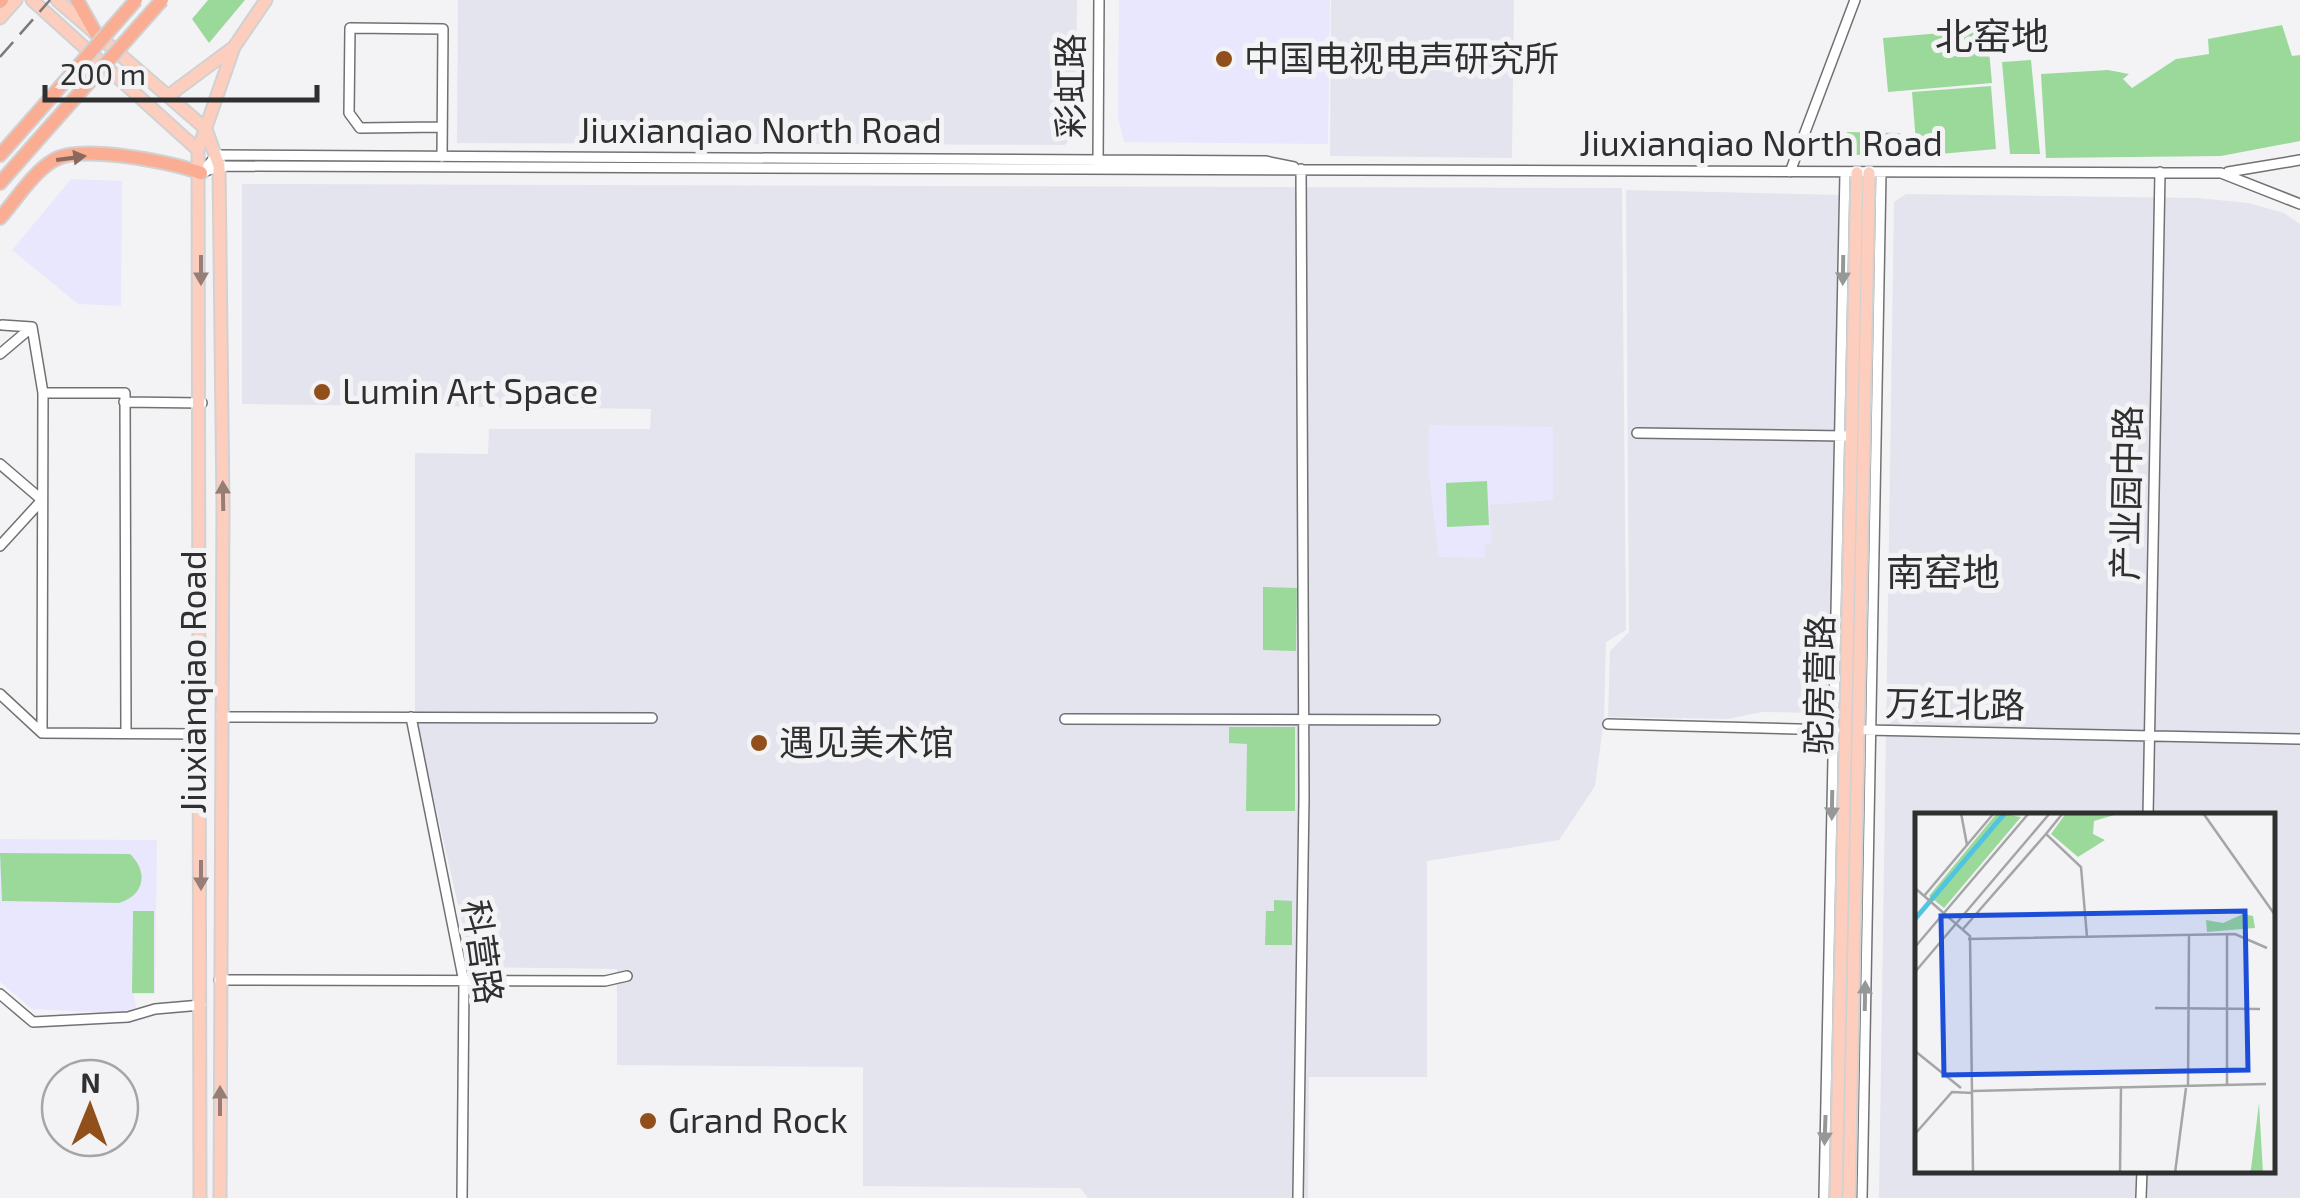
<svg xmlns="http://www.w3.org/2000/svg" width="2300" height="1198" font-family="'Exo 2','Noto Sans SC',sans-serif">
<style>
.built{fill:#e3e4ed;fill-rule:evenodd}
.education{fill:#e9e7fd}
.green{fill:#9bd99b}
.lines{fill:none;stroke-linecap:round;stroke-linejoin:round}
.minor-casing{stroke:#717173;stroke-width:12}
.major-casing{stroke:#d1d1d1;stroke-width:15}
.highway-casing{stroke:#d1d1d1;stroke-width:16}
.minor{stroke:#fff;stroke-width:9}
.major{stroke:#fdcebe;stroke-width:11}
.highway{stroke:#fbad93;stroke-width:12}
.rail{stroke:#797a7b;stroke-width:2.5;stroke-dasharray:20 10;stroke-linecap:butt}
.highway-bridge-casing{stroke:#d1d1d1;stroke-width:16;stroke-linecap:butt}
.highway-bridge{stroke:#fbad93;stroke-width:12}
.oneway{fill:#8a685c}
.oneway2{fill:#967e76}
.oneway3{fill:#969797}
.poi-dot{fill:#91501b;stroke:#f3f3f6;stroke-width:4}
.labels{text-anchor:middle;stroke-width:10;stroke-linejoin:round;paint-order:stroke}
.poi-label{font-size:35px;fill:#2e2f2f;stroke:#f3f3f6;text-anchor:start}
.street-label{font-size:35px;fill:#2e2f2f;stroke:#f3f3f6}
.neighbourhood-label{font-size:38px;fill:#2e2f30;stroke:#f3f3f6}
.inset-river{fill:none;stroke:#50c4e0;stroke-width:5}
.inset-road{fill:none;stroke:#a4a5a6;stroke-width:2.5}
.view{fill:#1d4ed8;fill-opacity:0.15;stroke:#1d4ed8;stroke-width:5}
.inset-edge{fill:none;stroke:#2e2f2f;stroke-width:5}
</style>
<rect width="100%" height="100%" fill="#f3f3f6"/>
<path class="built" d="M458,0H1077L1076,131L1065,145L457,143Z
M1331,0H1514L1512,158L1330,156Z
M242,184L1622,188L1626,630L1606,642L1604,718L1595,786L1559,840L1427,861V1077H1309L1308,1198H1088L1080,1188L863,1186V1067L617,1065V969L472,967L415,715V453L488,454L489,429H650L651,409L242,404Z
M1626,190L1841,195L1834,702L1819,713L1762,712L1728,719L1608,717L1610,651L1629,632Z
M1906,194L2198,198L2248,203L2284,213L2300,224V1198H1879L1894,202ZM1918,816H2272V1170H1918Z"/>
<path class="education" d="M1119,0H1330L1328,144L1124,142L1118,118Z
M71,179L122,181L121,306L78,304L12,250Z
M1429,425L1553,427V500L1490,505L1491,544L1485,545V558L1439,557L1429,476Z
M0,839L157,840L155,994H134L136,1008L116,1013L32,1009L0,982Z"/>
<path class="green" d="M208,0H245L209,43L192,19Z
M2282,25L2292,56L2300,55V141L2221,156L2046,158L2041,74L2108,70L2129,74L2123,79L2132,88L2176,59L2209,54L2208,39Z
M1987,29L1992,83L1888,92L1883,38Z
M2031,60L2040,154H2010L2002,62Z
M1991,86L1996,149L1917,156L1912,92Z
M1847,132L1900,133V155H1846Z
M1487,481L1489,525L1447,527L1446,483Z
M1263,587L1297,588L1296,651L1263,650Z
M1229,727H1295V811H1246L1247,744L1229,743Z
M0,853L130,854C149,872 144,896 119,903L2,901Z
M1274,900L1292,901V945H1265L1266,911H1274Z
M133,911H154V993H132Z"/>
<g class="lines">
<defs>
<path id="minor" d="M442,157L443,29L350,28L349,113L360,128L442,127
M1098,162L1099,0
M202,172L217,155L1265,161L1294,167
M1790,172L1855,0
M2228,172L2300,160
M201,173L219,166L2221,173L2300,204
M2,325L32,327L43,393L42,733
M0,354L32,327
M43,393H125L126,732
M124,402L202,403
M1637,433L1845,436
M0,464L42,500L0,546
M0,694L42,733L202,734
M221,717L652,718
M411,717L464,982L462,1198
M1065,719L1435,720
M1608,724L1835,730
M1866,730L2300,739
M2148,816L2160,172
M219,980L605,981L627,976
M0,994L33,1022L128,1017L155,1009L201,1005
M1298,1198L1304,797L1301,169
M1824,1198L1845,173
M1862,1198L1881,173
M2141,1198L2142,1170"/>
<path id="major" d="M32,0L198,150L200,1198
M57,0L206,129L219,166L223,506L220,1198
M0,18L16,0
M168,96L234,47
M198,150L234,47L266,0
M1836,1198L1857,173
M1849,1198L1869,173"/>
<path id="highway" d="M77,0L96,34
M0,2L2,0
M0,155L31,120
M0,183L44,133
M0,218C16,200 33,172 54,160C82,144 170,162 201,173"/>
</defs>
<use href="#minor" class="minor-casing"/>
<use href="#major" class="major-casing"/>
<use href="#highway" class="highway-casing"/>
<use href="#minor" class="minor"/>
<use href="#major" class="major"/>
<use href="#highway" class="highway"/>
<path class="rail" d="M0,57L50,0"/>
<defs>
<path id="highway-bridge" d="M31,120L136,0
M44,133L162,0"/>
</defs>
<use href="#highway-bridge" class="highway-bridge-casing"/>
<use href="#highway-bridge" class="highway-bridge"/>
</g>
<defs><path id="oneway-solid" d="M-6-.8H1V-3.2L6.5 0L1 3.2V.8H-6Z" transform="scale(2.5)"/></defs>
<use class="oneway" href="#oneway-solid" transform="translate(71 158) rotate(-8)"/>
<g class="oneway2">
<use href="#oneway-solid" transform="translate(201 270) rotate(90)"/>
<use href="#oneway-solid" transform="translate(223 496) rotate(-91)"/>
<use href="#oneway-solid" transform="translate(201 875) rotate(90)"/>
<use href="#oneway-solid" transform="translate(220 1101) rotate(-90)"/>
</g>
<g class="oneway3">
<use href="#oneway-solid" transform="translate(1843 270) rotate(91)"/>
<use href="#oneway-solid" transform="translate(1832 805) rotate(91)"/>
<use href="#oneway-solid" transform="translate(1865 996) rotate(-89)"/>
<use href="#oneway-solid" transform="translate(1825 1130) rotate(92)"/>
</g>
<g class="poi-dot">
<circle cx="1224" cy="59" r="10"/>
<circle cx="322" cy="392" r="10"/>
<circle cx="759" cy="743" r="10"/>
<circle cx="648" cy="1121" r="10"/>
</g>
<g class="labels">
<g class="poi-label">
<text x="1244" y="71">中国电视电声研究所</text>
<text x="342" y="404">Lumin Art Space</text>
<text x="779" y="755">遇见美术馆</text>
<text x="668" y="1133">Grand Rock</text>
</g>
<g class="street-label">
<text transform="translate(1071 86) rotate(-90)" y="12">彩虹路</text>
<text x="760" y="143">Jiuxianqiao North Road</text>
<text x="1761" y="156">Jiuxianqiao North Road</text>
<text transform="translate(2127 493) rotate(-89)" y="12">产业园中路</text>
<text transform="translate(194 682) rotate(-90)" y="12">Jiuxianqiao Road</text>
<text transform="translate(1820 685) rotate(-89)" y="12">驼房营路</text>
<text transform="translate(1955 705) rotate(1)" y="12">万红北路</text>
<text transform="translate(482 952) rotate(82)" y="12">科营路</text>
</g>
<g class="neighbourhood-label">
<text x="1992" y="50">北窑地</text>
<text x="1943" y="586">南窑地</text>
</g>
</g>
<g transform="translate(1915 813)">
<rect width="360" height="360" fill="#f3f3f6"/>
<path d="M82,0L106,4L29,95L14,83ZM151,0H206L179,8L178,21L190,27L163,44L136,21ZM328,101L338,103L340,115L292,119L291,107L308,110ZM344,290L348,360H334L336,356Z" fill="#9bd99b"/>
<path class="inset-river" d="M0,106L90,0"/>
<path class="inset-road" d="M46,0L52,32M148,0L131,21L166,54L172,124M288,0L360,102M0,75L55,123L58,360M9,83L79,0M48,116L131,21M53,126L320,121L352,135M0,134L114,0M0,159L135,0M240,195L345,196M0,238L46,275M312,273V121M273,274L274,122M58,278L351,271M0,321L37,279L58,280M205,360L206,273M260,360L271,275"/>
<path class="view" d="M330,98L333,257L29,262L26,103Z"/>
<rect width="360" height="360" class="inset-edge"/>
</g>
<g transform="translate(90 1108) rotate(1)"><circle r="48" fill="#f3f3f6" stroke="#a4a5a6" stroke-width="2.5"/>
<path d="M0-8L18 38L0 25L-18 38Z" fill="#91501b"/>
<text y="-15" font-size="28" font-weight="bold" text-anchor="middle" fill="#2e2f2f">N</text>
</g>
<path d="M45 85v15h272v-15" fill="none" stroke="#2e2f2f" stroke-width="5"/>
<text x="60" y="85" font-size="30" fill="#2e2f2f" stroke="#f3f3f6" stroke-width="8" paint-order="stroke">200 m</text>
</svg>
